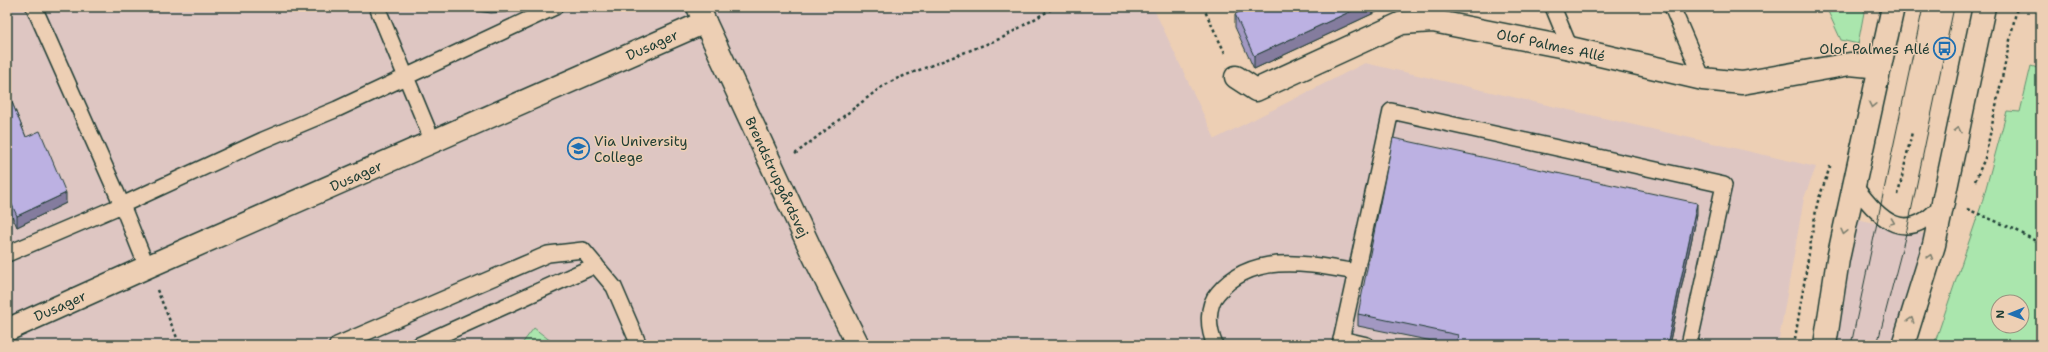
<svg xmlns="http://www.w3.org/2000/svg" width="2048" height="352" font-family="'Shantell Sans',sans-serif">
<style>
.built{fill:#dec6c2}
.green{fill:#aae6ad;stroke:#649270;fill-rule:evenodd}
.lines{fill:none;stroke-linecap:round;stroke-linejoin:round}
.service-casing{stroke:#1f3d34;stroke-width:18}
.minor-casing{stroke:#1f3d34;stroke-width:25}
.tertiary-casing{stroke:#1f3d34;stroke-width:25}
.path{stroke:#1f3d34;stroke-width:2.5;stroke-dasharray:3 3;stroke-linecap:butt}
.service{stroke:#edcfb4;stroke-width:15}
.minor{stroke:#edcfb4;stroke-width:22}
.tertiary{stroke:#edcfb4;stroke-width:22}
.tram{stroke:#1f3d34;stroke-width:1}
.wall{fill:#a298c2;stroke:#1f3d34}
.shaded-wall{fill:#847c9e;stroke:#1f3d34}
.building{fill:#bcb1e2;stroke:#1f3d34}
.oneway{stroke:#7c7f6e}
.labels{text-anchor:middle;stroke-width:3;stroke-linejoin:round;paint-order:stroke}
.street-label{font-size:14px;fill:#1f3d34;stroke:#edcfb4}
.poi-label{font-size:14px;fill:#1f3d34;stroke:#edcfb4;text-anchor:end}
</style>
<rect width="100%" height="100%" fill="#edcfb4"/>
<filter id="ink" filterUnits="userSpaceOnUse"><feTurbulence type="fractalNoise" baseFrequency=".025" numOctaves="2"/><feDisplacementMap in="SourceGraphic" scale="8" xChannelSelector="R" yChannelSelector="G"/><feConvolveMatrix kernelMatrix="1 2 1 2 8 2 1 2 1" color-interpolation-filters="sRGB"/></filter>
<g filter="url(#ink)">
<path class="built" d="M7,7H1153L1215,139L1365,63L1816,167L1804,198L1778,345H7Z
M1857,219L1929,235L1895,345H1836Z"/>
<path class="green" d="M1826,7H1865L1858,44L1841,40Z
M2031,66L2041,69V345H1934L1981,206L2007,111L2020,112ZM1998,302H2022V326H1998Z
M534,328L556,345H521Z"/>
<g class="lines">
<defs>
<path id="service" d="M34,7L122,205L147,267
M377,7L433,142
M1553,7L1570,48
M1672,7L1703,79
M1855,186C1880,221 1907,246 1942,204
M7,254L122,205L263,140L337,109L555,7
M1341,339L1367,345
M337,345L548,254L583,250L614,287L639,345
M419,345L596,265
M1215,345C1208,329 1206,306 1218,293C1253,251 1309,264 1356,272
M1340,345L1391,111L1724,185L1689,345"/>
<path id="minor" d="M1236,77L1256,90L1402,23L1433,21L1570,48L1703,79L1742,83L1850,64L1880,67
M7,330L147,267L705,22"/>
<path id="tertiary" d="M698,7L811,250L858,345
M1825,345L1838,259L1893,7
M1903,345L1934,245L1984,7"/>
</defs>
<use href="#service" class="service-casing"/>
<use href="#minor" class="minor-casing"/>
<use href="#tertiary" class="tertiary-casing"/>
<path class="path" d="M1203,7L1226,55
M795,154L880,88L896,79L1002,38L1055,7
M1975,181L1985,158L2017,7
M1898,195L1912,132
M1967,209L2014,229L2041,244
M157,290L180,345
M1794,345L1817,204L1831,164"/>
<use href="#service" class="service"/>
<use href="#minor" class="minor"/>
<use href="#tertiary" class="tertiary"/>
<path class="tram" d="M1851,345L1923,7
M1877,345L1908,226L1954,7"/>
</g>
<path class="wall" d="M468,7H519L505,12L491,13L477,11Z
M1387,7L1254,69L1235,27V14Z
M7,90L26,137L66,203L17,227L9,209H7Z
M1697,215L1669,345H1452L1358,326V314Z"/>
<path class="shaded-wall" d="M505,7H519L505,12Z
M1360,7H1387L1254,69V56Z
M66,193V203L17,227V216Z
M9,198V209H7V199Z
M1697,203V215L1669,345H1667Z"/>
<path class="building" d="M1251,7H1360L1254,56L1235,14Z
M7,90L26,137L40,131L66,193L17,216L9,198L7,199Z
M1393,138L1697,203L1667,345H1456L1458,335L1358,314Z"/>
<defs><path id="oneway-chevron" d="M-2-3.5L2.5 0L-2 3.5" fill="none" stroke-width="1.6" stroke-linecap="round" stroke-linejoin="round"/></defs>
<g class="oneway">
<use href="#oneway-chevron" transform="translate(1872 105) rotate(102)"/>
<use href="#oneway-chevron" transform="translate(1958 130) rotate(-78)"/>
<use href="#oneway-chevron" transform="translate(1892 222) rotate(21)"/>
<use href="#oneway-chevron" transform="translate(1844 232) rotate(103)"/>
<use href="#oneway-chevron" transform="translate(1930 257) rotate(-74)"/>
<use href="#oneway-chevron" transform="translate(1911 320) rotate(-72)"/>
</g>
</g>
<defs>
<symbol id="bus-ring" viewBox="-11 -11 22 22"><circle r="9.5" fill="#edcfb4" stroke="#1f6fb2" stroke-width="1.5"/><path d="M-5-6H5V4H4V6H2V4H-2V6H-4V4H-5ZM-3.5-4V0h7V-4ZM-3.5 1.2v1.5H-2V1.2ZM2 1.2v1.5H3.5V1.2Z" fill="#1f6fb2"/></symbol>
<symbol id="school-ring" viewBox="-11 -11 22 22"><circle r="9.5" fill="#edcfb4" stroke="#1f6fb2" stroke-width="1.5"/><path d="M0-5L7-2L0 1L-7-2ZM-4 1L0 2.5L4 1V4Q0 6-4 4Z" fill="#1f6fb2"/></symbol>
</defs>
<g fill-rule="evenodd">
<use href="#bus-ring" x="1932" y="36" width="25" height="25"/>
<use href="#school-ring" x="566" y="136" width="25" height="25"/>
</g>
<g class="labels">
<g class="street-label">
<text transform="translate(652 45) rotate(-24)" y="5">Dusager</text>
<text transform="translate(1551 45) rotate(12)" y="5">Olof Palmes Allé</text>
<text transform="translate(356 176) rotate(-24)" y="5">Dusager</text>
<text transform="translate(777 177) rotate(65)" y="5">Brendstrupgårdsvej</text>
<text transform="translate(60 306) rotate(-24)" y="5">Dusager</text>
</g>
<g class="poi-label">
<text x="1930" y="54">Olof Palmes Allé</text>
<text x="594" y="146" text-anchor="start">Via University<tspan x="594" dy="16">College</tspan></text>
</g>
</g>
<rect width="2048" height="352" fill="none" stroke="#edcfb4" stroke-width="24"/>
<rect x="12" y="12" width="2024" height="328" fill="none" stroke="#1f3d34" stroke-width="1.5" filter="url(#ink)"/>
<g transform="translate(2010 314) rotate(269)"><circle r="19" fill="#edcfb4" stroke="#9b9581"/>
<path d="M0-3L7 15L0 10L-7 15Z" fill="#1f6fb2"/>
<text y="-6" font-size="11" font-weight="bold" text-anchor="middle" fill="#1f3d34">N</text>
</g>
</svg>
